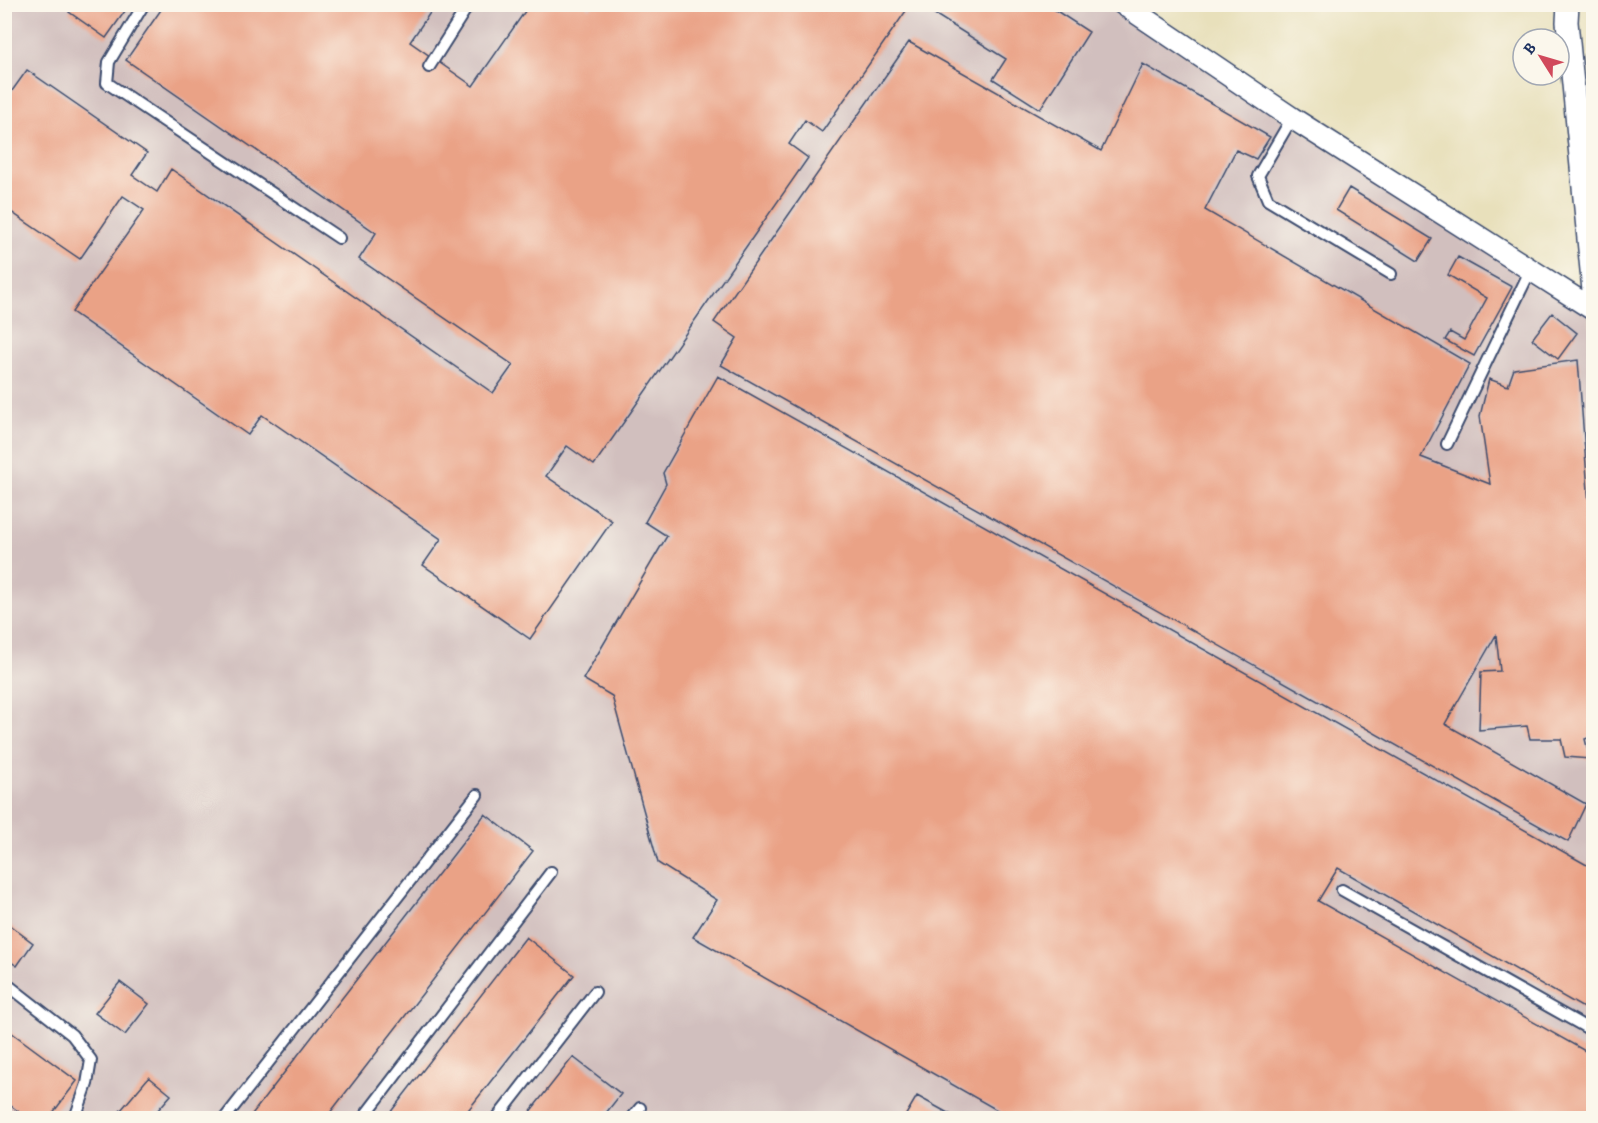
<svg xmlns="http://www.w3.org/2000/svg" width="1598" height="1123" font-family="Alegreya,serif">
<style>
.industrial{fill:#d1bfbe}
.building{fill:#eaa286}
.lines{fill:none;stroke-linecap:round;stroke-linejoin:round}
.lane-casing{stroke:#3a4a6c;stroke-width:14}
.street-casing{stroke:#3a4a6c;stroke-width:24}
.lane{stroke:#fff;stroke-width:10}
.street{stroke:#fff;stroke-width:21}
</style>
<rect width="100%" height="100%" fill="#fbf7ec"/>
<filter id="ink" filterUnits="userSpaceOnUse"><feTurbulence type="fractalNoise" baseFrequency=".0167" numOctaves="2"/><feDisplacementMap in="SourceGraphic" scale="12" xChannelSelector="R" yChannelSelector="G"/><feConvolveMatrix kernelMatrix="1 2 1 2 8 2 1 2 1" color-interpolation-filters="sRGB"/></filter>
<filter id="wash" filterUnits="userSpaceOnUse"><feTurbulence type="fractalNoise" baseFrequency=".008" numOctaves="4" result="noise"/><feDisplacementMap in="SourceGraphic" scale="24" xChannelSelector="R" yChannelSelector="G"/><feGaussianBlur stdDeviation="1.35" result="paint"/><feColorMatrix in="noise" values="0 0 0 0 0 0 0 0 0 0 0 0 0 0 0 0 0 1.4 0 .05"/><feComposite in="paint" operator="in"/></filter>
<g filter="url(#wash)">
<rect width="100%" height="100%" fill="#e8e0bb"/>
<path class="industrial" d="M4,5H1113L1294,126L1589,314L1594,351L1593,1118H5Z"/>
<g id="blocks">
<path class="building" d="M74,4H130L106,38L69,12Z
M165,4H436L410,42L473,86L530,4H584L590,9L593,4H902L908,8L822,132L805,120L789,144L808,158L594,465L567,446L546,476L612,521L530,639L423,565L441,539L262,415L248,435L72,312L144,210L123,196L80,259L4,207V102L27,70L147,153L132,175L157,192L171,169L493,393L513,365L359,259L376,233L126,60Z
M931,4H1046L1089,32L1040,109L993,79L1006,59L928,10Z
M909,42L1101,151L1143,64L1270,137L1256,159L1236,150L1205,210L1470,364L1421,457L1490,484L1480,416L1489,379L1508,386L1514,369L1578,360L1594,569V736L1585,739L1590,759L1565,757L1561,739H1530L1527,726L1479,730L1481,672L1500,671L1496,635L1445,724L1586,804L1568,842L721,365L737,338L714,322Z
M1349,188L1432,239L1418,261L1336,210Z
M1458,257L1512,287L1474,356L1445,340L1450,332L1464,340L1487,298L1448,275Z
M1552,313L1577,333L1558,359L1532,339Z
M718,376L1594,869V1014L1338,868L1318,901L1594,1056V1118H1011L693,937L717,900L658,863L612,696L583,679L667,536L645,522L666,484L663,473Z
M485,814L533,851L326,1118H249Z
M4,921L33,943L17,966L4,957Z
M526,937L574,975L462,1118H386Z
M120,982L149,1004L125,1035L95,1013Z
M4,1027L77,1081L49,1118H28L4,1101Z
M573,1057L621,1094L602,1118H525Z
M149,1077L171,1095L151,1118H117L115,1117Z
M917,1096L957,1118H904Z"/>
</g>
</g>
<g filter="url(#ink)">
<use href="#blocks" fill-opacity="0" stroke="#3a4a6c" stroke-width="1.5"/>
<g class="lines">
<defs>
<path id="lane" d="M144,4L109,62L107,83L339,238
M429,67L469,4
M1292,118L1258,176L1268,200L1391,274
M1447,444L1530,271
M1342,890L1594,1032
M4,982L72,1035L91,1060L87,1084L75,1118
M225,1118L477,795
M363,1118L551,872
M497,1118L595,992
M632,1118L640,1108"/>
<path id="street" d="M1123,4L1292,118L1594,310
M1568,4L1567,22L1594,301"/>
</defs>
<use href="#lane" class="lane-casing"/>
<use href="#street" class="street-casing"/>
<use href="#lane" class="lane"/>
<use href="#street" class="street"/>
</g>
</g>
<rect width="1598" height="1123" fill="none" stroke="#fbf7ec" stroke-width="24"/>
<g transform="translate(1541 57) rotate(307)"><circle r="28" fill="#fbf7ec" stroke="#a1a7b3" stroke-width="1.5"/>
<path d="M0-4.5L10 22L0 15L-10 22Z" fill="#d1495b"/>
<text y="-9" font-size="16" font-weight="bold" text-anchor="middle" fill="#1b2f5e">B</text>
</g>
</svg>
